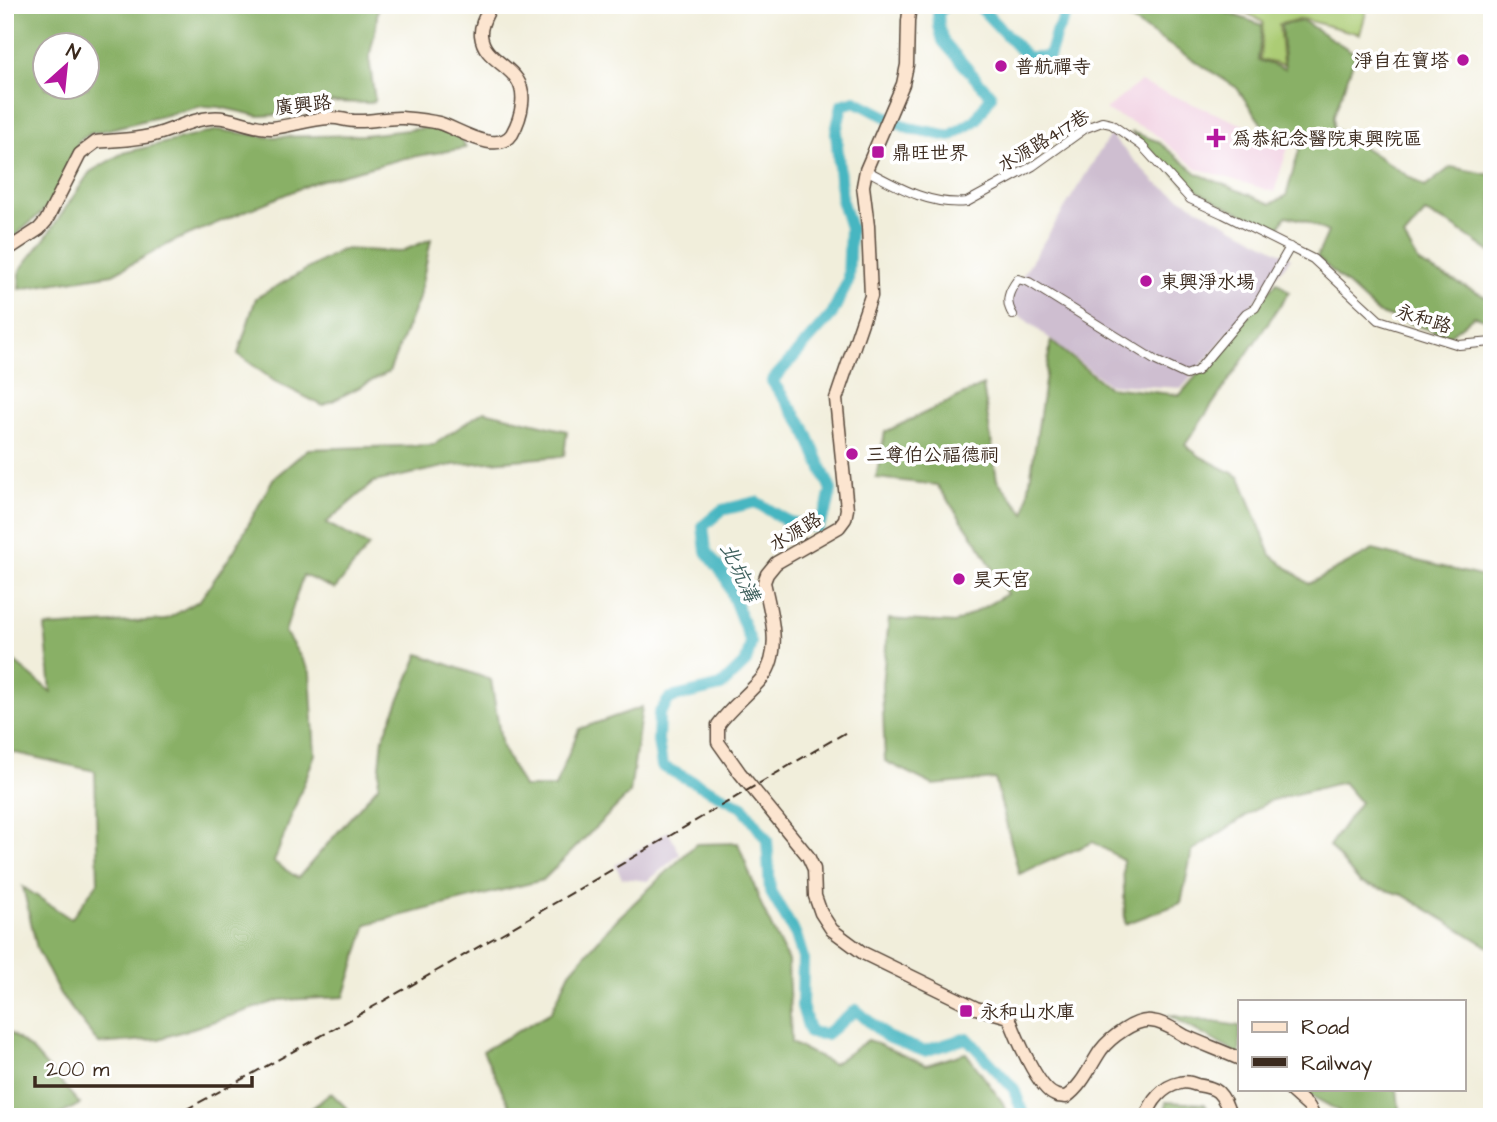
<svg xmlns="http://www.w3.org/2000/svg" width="1497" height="1122" font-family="'Architects Daughter','LXGW WenKai TC',sans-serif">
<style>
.built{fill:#f1d0e2}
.industrial{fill:#cebed0}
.green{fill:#accc74;stroke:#747b49;stroke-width:2}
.forest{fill:#89b066;stroke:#626d42;stroke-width:2;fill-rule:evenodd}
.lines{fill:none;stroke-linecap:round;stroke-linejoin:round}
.river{stroke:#47b6c1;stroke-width:12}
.street-casing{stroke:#56473a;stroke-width:10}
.secondary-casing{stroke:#56473a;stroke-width:15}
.street{stroke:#fff;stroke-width:8}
.secondary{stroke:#fce5d0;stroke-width:12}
.rail{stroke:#3b2a1e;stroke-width:2;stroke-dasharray:10 5;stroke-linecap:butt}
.poi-dot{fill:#b5179e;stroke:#fff;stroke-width:2.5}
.labels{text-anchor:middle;stroke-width:7;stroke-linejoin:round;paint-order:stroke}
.poi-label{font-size:19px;fill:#3b2a1e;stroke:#fff;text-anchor:start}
.street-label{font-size:19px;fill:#3b2a1e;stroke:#fff}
.water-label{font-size:21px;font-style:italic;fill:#40625f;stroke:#fff}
</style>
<rect width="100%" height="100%" fill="#fff"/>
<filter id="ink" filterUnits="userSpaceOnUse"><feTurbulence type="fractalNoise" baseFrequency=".0143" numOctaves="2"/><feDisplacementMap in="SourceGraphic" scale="14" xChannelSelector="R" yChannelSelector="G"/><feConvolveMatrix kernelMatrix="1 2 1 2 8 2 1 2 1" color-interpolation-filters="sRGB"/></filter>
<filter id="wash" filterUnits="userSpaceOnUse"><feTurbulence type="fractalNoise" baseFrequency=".00686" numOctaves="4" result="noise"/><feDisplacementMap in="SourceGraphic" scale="28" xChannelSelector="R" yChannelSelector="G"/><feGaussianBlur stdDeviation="1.57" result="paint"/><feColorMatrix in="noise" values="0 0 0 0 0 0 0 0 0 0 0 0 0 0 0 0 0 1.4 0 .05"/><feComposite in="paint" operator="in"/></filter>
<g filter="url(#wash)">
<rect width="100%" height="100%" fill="#f1eedb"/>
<path class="built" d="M1140,82L1289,144L1274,192L1196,168L1151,131L1105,110Z"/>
<path class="industrial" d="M1110,135L1156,183L1199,209L1291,258L1182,388L1108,384L1005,304Z
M668,831L680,854L648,881L622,878L615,865Z"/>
<path class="green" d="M1235,5H1368L1360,34L1302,19L1279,24L1283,65L1260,60L1263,22L1239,9Z"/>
<path class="forest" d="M5,5H378L376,27L369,58L375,101L370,103L332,102L295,114L259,116L219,107L202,106L90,134L79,141L67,177L50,205L5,245ZM46,46H88V88H46Z
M1107,5H1211L1217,9L1262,25L1258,60L1285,69L1281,25L1303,21L1356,54L1334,115V128L1425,187L1451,167L1492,175V253L1450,224L1425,213L1404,237L1420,264L1492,300V321L1474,316L1449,336L1378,313L1317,257L1328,232L1303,220L1286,216L1278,229L1223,205L1183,182L1131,132L1157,141L1198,174L1271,204L1286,196L1300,147L1294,136L1265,129L1237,88Z
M434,127L459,137L466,148L405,158L315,182L174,241L113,274L19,289L20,270L46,237L90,172L123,153L218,130L268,137L364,135Z
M431,239L419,298L389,372L323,406L274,381L238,354L256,298L343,249L400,252Z
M1277,282L1289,292L1185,445L1201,457L1240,477L1271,555L1309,584L1373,550L1492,579V949L1403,895L1360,883L1329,846L1360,802L1343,782L1269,801L1192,851L1181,903L1125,924L1123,860L1093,842L1019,874L995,779L933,785L885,761L882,685L889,619L955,623L1007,594L979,545L937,485L876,478L885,432L983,385L997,480L1025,514L1051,341L1108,387L1180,395Z
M484,411L567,431L564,456L453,465L374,482L326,523L369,546L335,589L303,575L285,632L310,672L315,754L274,862L298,878L378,786L383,738L419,654L491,680L502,747L523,787H555L579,729L642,707L630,793L543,880L367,924L344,997L280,1000L159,1039L99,1044L60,994L37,949L23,887L71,919L98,882L95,771L7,751L5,752V654L51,692L45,627L165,620L200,600L234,551L273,479L308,449L433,445Z
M738,843L763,909L788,961L791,1043L833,1064L868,1040L926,1065L966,1053L1003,1103L1007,1117H515L483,1051L551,1012L570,972L613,923L696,844Z
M1168,1015L1240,1026V1055Z
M5,1029L32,1050L80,1104L56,1117H5Z
M1299,1089H1397L1400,1117H1338L1339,1111Z
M331,1093L356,1117H301Z
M1166,1102L1205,1104L1212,1117H1166Z"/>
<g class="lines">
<path class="river" d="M947,5L938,13L939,26L943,41L991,96L976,120L950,136L908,128L855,101L842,105L836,132L842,202L850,228L848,281L832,314L772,381L804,427L831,490L827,508L818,527L789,522L756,502L722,510L703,526L706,551L725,576L751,643L746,662L721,686L670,698L659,714L658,741L662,766L743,807L767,840L770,891L796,935L803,958L802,1006L810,1033L826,1034L856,1010L887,1037L924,1051L967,1038L1014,1089L1024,1117
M978,5L1027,57H1049L1056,33L1066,15L1067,5"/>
</g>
</g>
<g filter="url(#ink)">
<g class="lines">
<defs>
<path id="street" d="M866,170C898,187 930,206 967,202L1033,166L1086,128L1102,122L1111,124L1142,146L1190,199L1223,214L1313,259L1379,320L1459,345L1492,342
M1013,315C1004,301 1009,291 1018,279L1029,282L1156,361L1186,375L1197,371L1246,313L1255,308L1290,247"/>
<path id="secondary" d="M910,5L908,21L907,65L903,84L866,170L863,186L868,226L871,296L836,399L847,509L845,519L839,527L776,563L767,574L764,582C770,611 783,651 763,677C749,694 731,707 718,725V742L740,773L808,856L814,869L815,896L821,913L832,930L863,953L976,1008L1009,1017C1015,1034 1038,1089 1055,1095C1055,1096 1065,1097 1066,1097C1083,1085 1090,1066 1101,1050C1110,1038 1135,1019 1151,1021C1164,1022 1174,1030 1185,1036C1203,1044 1222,1051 1240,1059
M5,254L7,250L39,229L46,221L80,154L96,142C115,140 136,140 154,135C174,130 188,120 210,118C231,115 250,129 272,128C291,126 310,119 329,118C338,117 346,121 355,121C371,122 387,117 402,118C414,119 427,120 439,123C457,128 497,156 512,134C517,125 521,114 522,104C527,65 484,66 481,35C480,24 487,14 491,5
M1289,1089L1309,1107L1314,1117
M1147,1117C1150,1101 1164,1086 1180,1083C1186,1081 1191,1083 1197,1085C1204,1086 1212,1087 1218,1092C1225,1099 1228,1108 1230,1117"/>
</defs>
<use href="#street" class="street-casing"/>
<use href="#secondary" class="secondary-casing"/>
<use href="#street" class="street"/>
<use href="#secondary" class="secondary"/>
<path class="rail" d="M172,1117C401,995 624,863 848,731"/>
</g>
</g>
<g class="poi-dot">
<circle cx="1463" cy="60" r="7"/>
<circle cx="1001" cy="66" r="7"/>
<path d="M1212.5 127.5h7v7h7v7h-7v7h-7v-7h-7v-7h7z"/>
<rect x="871" y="145" width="14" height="14" rx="3.5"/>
<circle cx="1146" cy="281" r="7"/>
<circle cx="852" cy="454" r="7"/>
<circle cx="959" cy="579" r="7"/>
<rect x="959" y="1004" width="14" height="14" rx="3.5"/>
</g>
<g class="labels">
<g class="poi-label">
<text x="1449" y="67" text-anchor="end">淨自在寶塔</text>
<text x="1015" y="73">普航禪寺</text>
<text x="1232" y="145">為恭紀念醫院東興院區</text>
<text x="892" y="159">鼎旺世界</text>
<text x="1160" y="288">東興淨水場</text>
<text x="866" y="461">三尊伯公福德祠</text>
<text x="973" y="586">昊天宮</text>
<text x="980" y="1018">永和山水庫</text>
</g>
<g class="street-label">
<text transform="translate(303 104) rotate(-6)" y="7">廣興路</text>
<text transform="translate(1043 140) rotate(-31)" y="7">水源路417巷</text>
<text transform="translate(1424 318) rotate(17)" y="7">永和路</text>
<text transform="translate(795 531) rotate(-31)" y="7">水源路</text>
</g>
<g class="water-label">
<text transform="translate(740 572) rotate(64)" y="7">北坑溝</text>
</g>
</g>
<rect width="1497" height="1122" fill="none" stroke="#fff" stroke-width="28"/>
<rect x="1238" y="1000" width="228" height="91" fill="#ffffff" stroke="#b1aaa5" stroke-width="2"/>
<rect x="1252" y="1022" width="35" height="10" fill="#fce5d0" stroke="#b1aaa5" stroke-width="2"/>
<text x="1301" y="1034" font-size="21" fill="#3b2a1e">Road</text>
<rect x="1252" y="1057" width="35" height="10" fill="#3b2a1e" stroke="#b1aaa5" stroke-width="2"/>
<text x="1301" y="1070" font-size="21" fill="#3b2a1e">Railway</text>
<g transform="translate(66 66) rotate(27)"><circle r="33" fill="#ffffff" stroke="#b1aaa5" stroke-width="2"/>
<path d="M0-5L12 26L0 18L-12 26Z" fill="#b5179e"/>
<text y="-10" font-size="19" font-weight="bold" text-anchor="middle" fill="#3b2a1e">N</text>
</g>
<path d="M35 1076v10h217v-10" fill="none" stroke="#3b2a1e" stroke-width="3.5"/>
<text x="46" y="1076" font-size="21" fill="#3b2a1e" stroke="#ffffff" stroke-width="5" paint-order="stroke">200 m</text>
</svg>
